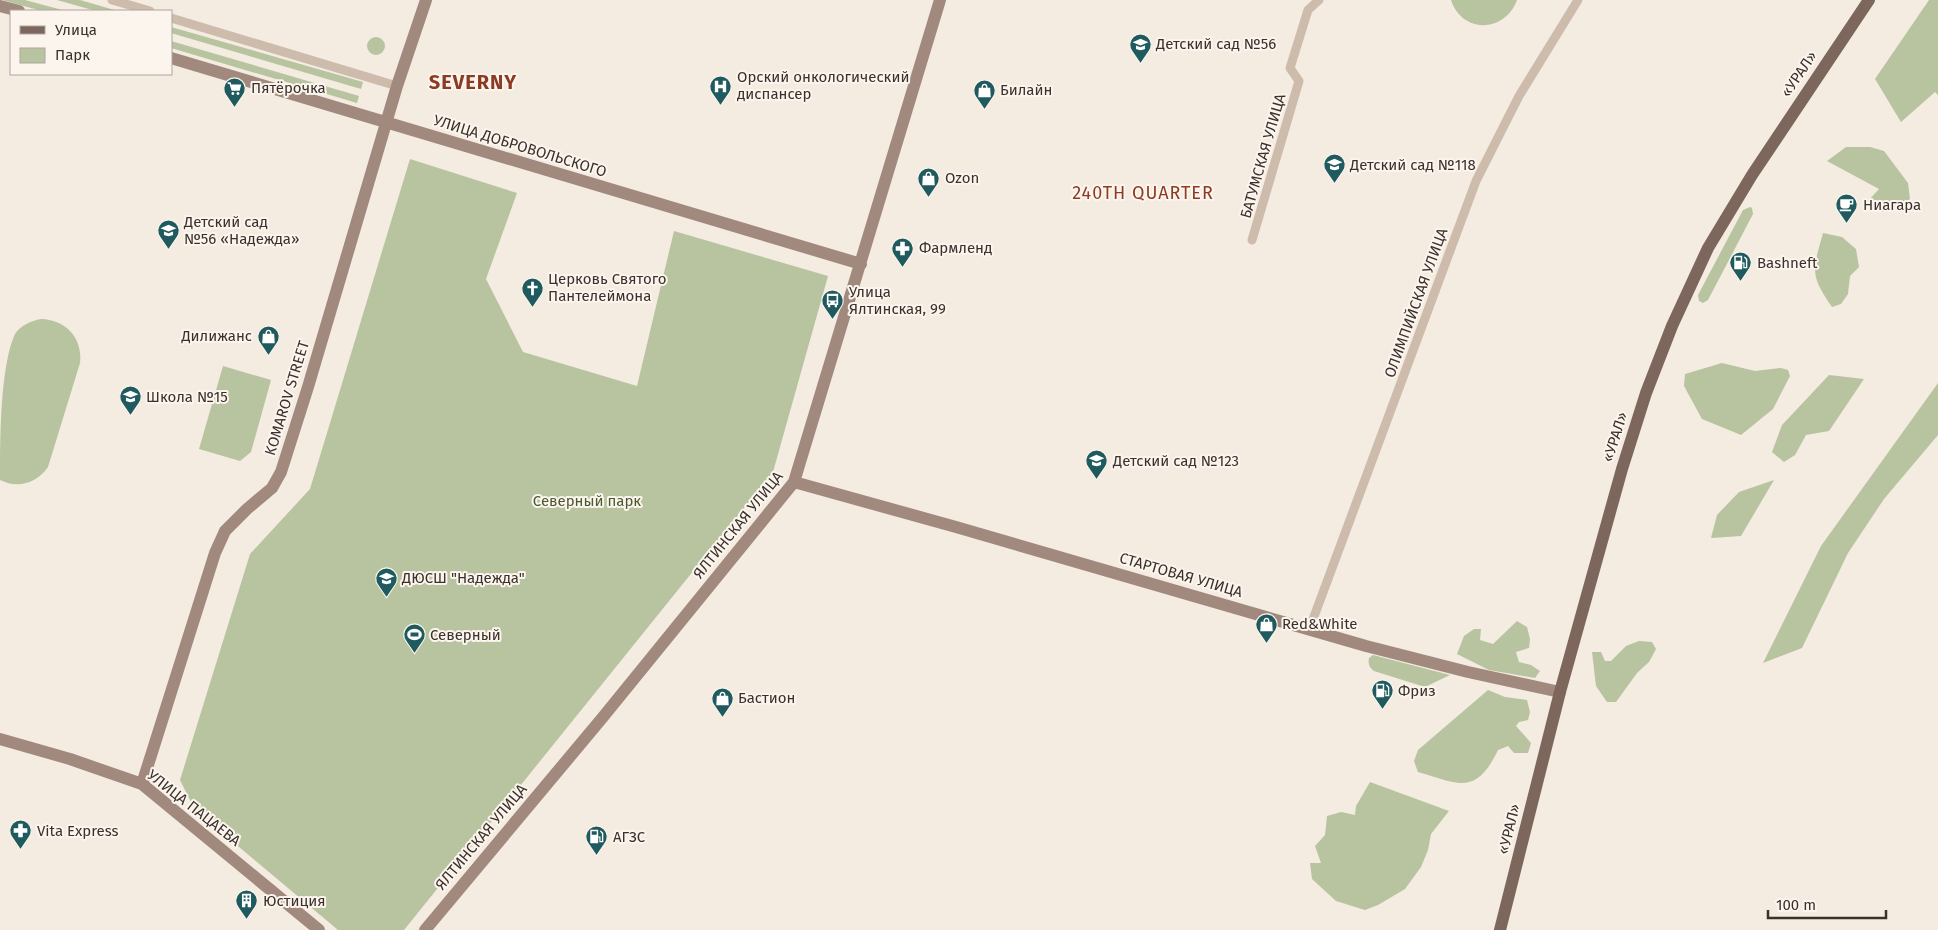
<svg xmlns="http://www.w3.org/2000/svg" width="1938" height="930" font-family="'Fira Sans',sans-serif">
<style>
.green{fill:#b8c4a0}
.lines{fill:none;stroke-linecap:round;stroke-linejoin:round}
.street{stroke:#cdbbac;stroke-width:9}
.secondary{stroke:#a18a7d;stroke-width:12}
.primary{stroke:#7d675c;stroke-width:12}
.labels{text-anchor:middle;stroke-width:4;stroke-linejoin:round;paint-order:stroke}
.poi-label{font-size:15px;fill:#3b302b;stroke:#fbf5ee;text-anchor:start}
.street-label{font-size:15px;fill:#3b302b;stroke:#fbf5ee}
.park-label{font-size:15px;fill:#4a5a2e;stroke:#fbf5ee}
.quarter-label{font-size:18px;letter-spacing:1px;fill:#8c3b22;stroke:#fbf5ee}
.district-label{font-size:20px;font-weight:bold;letter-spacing:1px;fill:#8c3b22;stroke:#fbf5ee}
</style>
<rect width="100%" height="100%" fill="#f4ebe1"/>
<path class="green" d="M2,0H25L66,11H42Z
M57,0H80L118,11H96Z
M1451,0H1517C1505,33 1462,34 1451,0Z
M1929,0H1938V95L1935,92L1901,122L1875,79Z
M171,27L363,82L361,89L171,33Z
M367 46a9 9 0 1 1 18 0a9 9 0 1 1-18 0Z
M171,41L359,96L357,103L171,48Z
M1846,147H1870L1884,151L1908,183L1910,199C1896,210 1882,219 1866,203L1879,189L1827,161Z
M410,159L517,193L486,279L523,352L637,386L674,231L828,276L773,472L404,930H338L195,810L180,780L250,554L310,489Z
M1750,207L1752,208L1753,214L1708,300L1703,303L1699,301L1698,295L1743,210Z
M1823,233L1842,237L1856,249L1859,267L1850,276L1848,294L1841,304L1832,307C1809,274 1813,270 1823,233Z
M41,319C66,320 83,338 80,363L48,467C37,483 18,489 0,480C0,441 0,366 15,334C21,325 31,321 41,319Z
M1722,363L1755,371L1781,368L1788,370L1790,376L1773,409L1741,435L1702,419L1684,386L1685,374Z
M223,366L271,380L251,452L240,461L199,449Z
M1829,375L1864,379L1829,431L1806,435L1795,455L1784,462L1772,452L1782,425Z
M1938,383V435L1884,499L1848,553L1802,648L1763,663L1821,546Z
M1774,480L1741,536L1711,538L1717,515L1739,492Z
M1517,621L1527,627L1530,639L1529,648L1516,652L1519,662L1531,665L1540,671L1535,678L1489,670L1457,654L1464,636L1474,629H1481L1480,640L1493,644Z
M1639,641L1652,642L1656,649L1649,662L1637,673L1616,702H1607L1596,686L1592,652H1601L1605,661H1611L1626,646Z
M1373,655L1450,675L1425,687L1374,671C1369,667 1368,664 1369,658Z
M1488,690L1505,697L1527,700L1530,712L1528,720L1519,722L1516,726L1531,743L1528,753H1514L1508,746L1498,750C1476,796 1459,784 1418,772L1414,761L1418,750Z
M1370,782L1449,811L1431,834L1428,850L1421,867L1405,889L1378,905L1365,910L1336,901L1312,879L1310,863H1321L1315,846L1325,835L1327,816L1341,812L1355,815L1356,806Z"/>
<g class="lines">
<path class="street" d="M112,0L150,11
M171,18L397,86
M1252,240L1299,81L1290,68L1308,10L1319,0
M1309,630L1476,181L1519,96L1578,0"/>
<path class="secondary" d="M0,6L19,11
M171,58L861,264
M794,482L956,527L1366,646L1468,672L1560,692
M0,739L70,759L142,784L319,930
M142,784L215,553L225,531L247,509L272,488L281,472L308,387L397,86L426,0
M425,930L603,717L794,482L940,0"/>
<path class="primary" d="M1500,930L1560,692L1622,469L1646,393L1672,326L1708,248L1752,175L1869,0"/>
</g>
<defs>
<symbol id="school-pin" viewBox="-11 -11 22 30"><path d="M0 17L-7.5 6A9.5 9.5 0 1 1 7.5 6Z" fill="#1f5a5e" stroke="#fbf5ee"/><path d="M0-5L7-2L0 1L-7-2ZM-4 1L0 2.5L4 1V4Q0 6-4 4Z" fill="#fff"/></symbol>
<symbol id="hospital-pin" viewBox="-11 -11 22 30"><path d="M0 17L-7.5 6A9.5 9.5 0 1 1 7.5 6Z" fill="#1f5a5e" stroke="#fbf5ee"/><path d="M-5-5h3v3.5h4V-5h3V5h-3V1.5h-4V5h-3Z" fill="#fff"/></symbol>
<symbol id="supermarket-pin" viewBox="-11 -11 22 30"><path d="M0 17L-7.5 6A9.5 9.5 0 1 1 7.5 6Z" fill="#1f5a5e" stroke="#fbf5ee"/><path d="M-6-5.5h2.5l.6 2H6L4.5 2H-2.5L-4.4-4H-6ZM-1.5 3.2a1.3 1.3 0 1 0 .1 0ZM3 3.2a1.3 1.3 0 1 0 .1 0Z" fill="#fff"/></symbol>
<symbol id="shop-pin" viewBox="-11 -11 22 30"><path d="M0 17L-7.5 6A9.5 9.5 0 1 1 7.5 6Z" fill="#1f5a5e" stroke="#fbf5ee"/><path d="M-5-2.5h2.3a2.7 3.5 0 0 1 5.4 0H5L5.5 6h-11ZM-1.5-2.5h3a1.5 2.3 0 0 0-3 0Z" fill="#fff"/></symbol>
<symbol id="cafe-pin" viewBox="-11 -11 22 30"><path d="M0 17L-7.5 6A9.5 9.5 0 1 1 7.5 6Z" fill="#1f5a5e" stroke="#fbf5ee"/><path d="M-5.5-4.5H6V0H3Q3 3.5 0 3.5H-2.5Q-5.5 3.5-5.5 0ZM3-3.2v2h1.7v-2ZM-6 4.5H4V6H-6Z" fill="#fff"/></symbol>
<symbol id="pharmacy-pin" viewBox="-11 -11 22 30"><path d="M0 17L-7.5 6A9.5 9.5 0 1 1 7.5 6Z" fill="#1f5a5e" stroke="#fbf5ee"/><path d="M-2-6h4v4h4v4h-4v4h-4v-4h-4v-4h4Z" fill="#fff"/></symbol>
<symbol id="fuel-pin" viewBox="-11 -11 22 30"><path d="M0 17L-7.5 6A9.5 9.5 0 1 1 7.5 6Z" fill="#1f5a5e" stroke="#fbf5ee"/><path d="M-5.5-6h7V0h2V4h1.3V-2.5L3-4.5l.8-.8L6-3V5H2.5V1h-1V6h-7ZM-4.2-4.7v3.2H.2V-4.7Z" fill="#fff"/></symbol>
<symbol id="church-pin" viewBox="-11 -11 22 30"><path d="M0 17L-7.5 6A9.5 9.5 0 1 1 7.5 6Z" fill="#1f5a5e" stroke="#fbf5ee"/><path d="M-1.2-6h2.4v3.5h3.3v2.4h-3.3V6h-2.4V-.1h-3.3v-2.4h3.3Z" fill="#fff"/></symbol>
<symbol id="bus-pin" viewBox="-11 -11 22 30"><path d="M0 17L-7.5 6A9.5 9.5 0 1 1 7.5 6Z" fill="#1f5a5e" stroke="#fbf5ee"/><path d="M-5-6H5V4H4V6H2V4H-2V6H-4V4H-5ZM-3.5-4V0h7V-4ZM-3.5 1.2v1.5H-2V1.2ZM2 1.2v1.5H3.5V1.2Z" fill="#fff"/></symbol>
<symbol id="stadium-pin" viewBox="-11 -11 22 30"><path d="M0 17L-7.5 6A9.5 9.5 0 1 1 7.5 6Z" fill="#1f5a5e" stroke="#fbf5ee"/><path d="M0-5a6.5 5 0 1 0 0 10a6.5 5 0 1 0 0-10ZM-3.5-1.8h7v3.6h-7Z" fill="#fff"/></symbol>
<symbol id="building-pin" viewBox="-11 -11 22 30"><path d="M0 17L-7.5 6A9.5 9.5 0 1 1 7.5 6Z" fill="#1f5a5e" stroke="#fbf5ee"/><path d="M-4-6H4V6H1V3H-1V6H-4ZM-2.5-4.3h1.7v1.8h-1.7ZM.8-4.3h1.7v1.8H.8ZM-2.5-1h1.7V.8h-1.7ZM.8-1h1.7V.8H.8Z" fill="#fff"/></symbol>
</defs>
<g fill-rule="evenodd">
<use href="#school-pin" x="1128" y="32" width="25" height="34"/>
<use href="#hospital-pin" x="708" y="74" width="25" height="34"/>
<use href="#supermarket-pin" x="222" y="76" width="25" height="34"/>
<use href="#shop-pin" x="972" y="78" width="25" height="34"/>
<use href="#school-pin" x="1322" y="152" width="25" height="34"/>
<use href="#shop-pin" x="916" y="166" width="25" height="34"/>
<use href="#cafe-pin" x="1834" y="192" width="25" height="34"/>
<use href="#school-pin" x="156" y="218" width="25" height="34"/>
<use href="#pharmacy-pin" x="890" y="236" width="25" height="34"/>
<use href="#fuel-pin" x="1728" y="250" width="25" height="34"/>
<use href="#church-pin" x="520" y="276" width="25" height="34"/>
<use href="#bus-pin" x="820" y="288" width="25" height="34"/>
<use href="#shop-pin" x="256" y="324" width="25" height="34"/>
<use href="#school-pin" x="118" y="384" width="25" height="34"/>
<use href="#school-pin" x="1084" y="448" width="25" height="34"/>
<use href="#school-pin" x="374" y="566" width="25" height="34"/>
<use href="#shop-pin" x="1254" y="612" width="25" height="34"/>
<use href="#stadium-pin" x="402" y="622" width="25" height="34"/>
<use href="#fuel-pin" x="1370" y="678" width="25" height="34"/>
<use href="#shop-pin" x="710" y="686" width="25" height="34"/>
<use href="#pharmacy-pin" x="8" y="818" width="25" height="34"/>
<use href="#fuel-pin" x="584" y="824" width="25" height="34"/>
<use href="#building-pin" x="234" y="888" width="25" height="34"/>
</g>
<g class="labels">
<g class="poi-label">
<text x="1156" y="49">Детский сад №56</text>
<text x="737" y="82">Орский онкологический<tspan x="737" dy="17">диспансер</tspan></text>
<text x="251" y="93">Пятёрочка</text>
<text x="1000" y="95">Билайн</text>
<text x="1350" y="170">Детский сад №118</text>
<text x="945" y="183">Ozon</text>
<text x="1863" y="210">Ниагара</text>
<text x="184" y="227">Детский сад<tspan x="184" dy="17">№56 «Надежда»</tspan></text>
<text x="919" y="253">Фармленд</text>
<text x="1757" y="268">Bashneft</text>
<text x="548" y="284">Церковь Святого<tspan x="548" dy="17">Пантелеймона</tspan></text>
<text x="849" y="297">Улица<tspan x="849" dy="17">Ялтинская, 99</tspan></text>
<text x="252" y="341" text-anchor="end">Дилижанс</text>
<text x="146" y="402">Школа №15</text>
<text x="1113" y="466">Детский сад №123</text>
<text x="402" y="583">ДЮСШ "Надежда"</text>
<text x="1282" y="629">Red&amp;White</text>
<text x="430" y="640">Северный</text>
<text x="1398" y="696">Фриз</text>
<text x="738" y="703">Бастион</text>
<text x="37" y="836">Vita Express</text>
<text x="613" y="842">АГЗС</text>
<text x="263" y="906">Юстиция</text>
</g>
<g class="street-label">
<text transform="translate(1799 74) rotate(-56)" y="5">«УРАЛ»</text>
<text transform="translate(520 146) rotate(17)" y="5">УЛИЦА ДОБРОВОЛЬСКОГО</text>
<text transform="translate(1263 156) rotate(-74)" y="5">БАТУМСКАЯ УЛИЦА</text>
<text transform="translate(1416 303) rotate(-70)" y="5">ОЛИМПИЙСКАЯ УЛИЦА</text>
<text transform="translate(287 398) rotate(-73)" y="5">KOMAROV STREET</text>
<text transform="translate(1615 437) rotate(-72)" y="5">«УРАЛ»</text>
<text transform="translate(738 525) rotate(-51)" y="5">ЯЛТИНСКАЯ УЛИЦА</text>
<text transform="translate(1181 575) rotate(16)" y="5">СТАРТОВАЯ УЛИЦА</text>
<text transform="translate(194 808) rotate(38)" y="5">УЛИЦА ПАЦАЕВА</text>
<text transform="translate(1509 829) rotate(-76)" y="5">«УРАЛ»</text>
<text transform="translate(481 837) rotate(-50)" y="5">ЯЛТИНСКАЯ УЛИЦА</text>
</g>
<g class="park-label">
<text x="587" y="506">Северный парк</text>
</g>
<g class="quarter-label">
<text x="1143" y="199">240TH QUARTER</text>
</g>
<g class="district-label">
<text x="473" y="89">SEVERNY</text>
</g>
</g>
<rect x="10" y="10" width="162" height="65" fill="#fbf5ee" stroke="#aea6a0"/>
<rect x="20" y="26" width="25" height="8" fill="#7d675c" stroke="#aea6a0"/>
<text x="55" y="35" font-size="15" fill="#3b302b">Улица</text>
<rect x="20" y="48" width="25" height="15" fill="#b8c4a0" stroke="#aea6a0"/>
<text x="55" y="60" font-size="15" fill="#3b302b">Парк</text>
<path d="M1768 910v8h118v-8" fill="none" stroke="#3b302b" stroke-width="2.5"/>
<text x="1776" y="910" font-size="15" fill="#3b302b" stroke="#fbf5ee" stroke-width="4" paint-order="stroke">100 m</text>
</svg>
